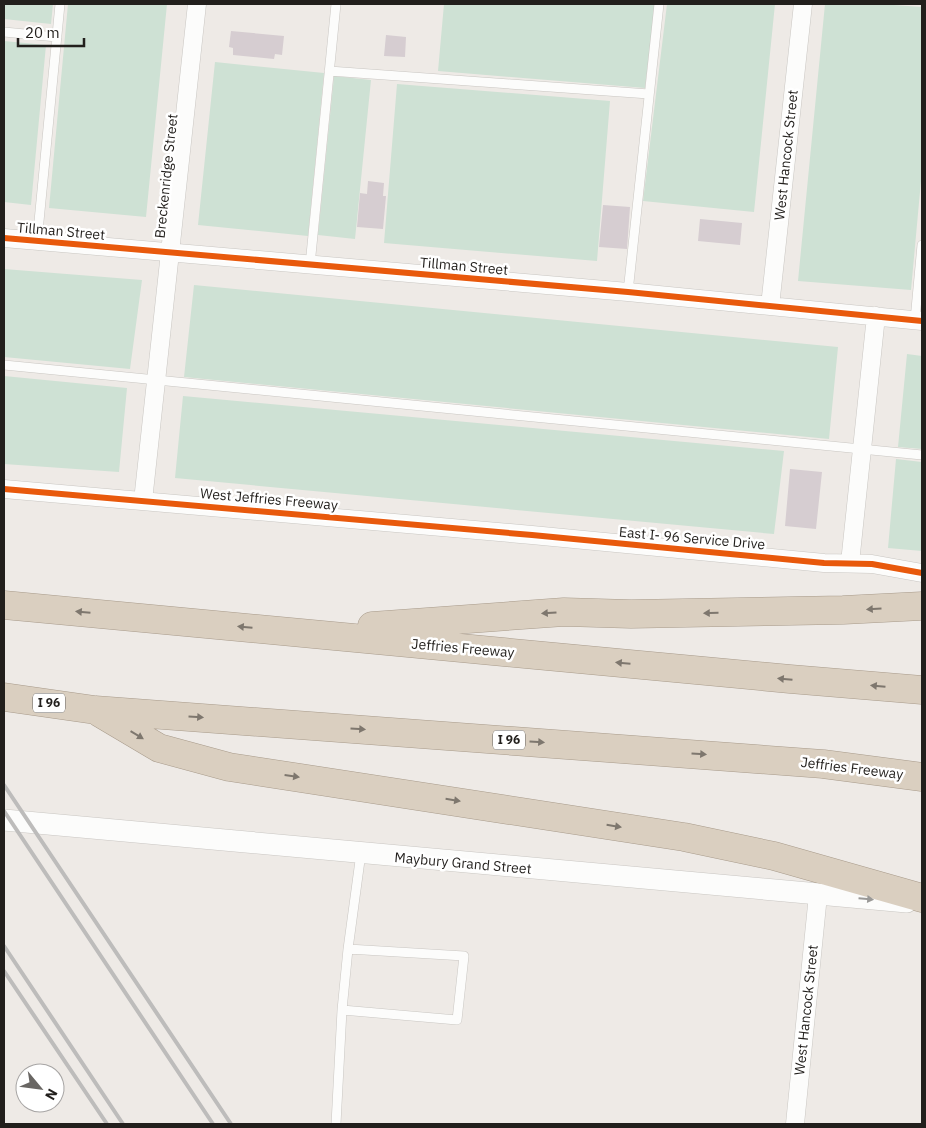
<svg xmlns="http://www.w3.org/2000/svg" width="926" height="1128" font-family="'IBM Plex Sans',sans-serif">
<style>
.green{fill:#cee1d4}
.building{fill:#d6cdd1}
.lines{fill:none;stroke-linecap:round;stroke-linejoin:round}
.service-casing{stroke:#c9c6c2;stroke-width:10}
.minor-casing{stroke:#c9c6c2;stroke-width:19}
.tertiary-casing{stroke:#c9c6c2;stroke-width:22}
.motorway-casing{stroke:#a89b8b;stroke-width:29}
.service{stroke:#fcfcfb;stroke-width:9}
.minor{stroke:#fcfcfb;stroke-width:18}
.tertiary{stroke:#fcfcfb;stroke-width:21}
.motorway{stroke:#dacfc0;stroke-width:28}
.rail{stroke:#bdbcbb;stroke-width:4}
.cycleway-casing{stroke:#fff;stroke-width:9}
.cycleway{stroke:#e8590c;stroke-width:6}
.oneway{fill:#7e776e}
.oneway2{fill:#9a9997}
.labels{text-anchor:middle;stroke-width:5;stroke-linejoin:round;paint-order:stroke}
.shield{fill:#fff;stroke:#646260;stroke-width:1}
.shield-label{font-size:12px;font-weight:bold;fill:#221f1c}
.street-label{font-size:14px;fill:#221f1c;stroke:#fff}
</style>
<rect width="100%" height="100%" fill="#eeeae6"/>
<path class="green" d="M4,4H53L51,24L4,19Z
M68,4H167L146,217L49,208Z
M444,4H655L645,88L438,71Z
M667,4H775L754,212L643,201Z
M825,4H880L922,7V170L911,290L798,281Z
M4,41L46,45L31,205L4,202Z
M215,62L324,73L308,236L198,225Z
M334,76L371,80L355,239L318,235Z
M397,84L610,101L597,261L384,243Z
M4,269L142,280L130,369L4,357Z
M194,285L838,347L829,439L184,377Z
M907,354L922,356V449L898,447Z
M4,376L127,388L119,472L4,464Z
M183,396L784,451L774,534L175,478Z
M896,459L922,462V551L888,548Z"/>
<path class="building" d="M231,31L284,36L282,55L275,54L274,59L233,55V48L229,47Z
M386,35L406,37L405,57L384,56Z
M368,181L384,183L383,196H386L383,229L357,227L360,193L367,194Z
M603,205L630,207L627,249L599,247Z
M700,219L742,223L740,245L698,241Z
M790,469L822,472L816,529L785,526Z"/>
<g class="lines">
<defs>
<path id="service" d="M4,32L57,37
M329,71L649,94
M37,242L60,4
M310,265L336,4
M628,292L659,4
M915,320L922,245
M4,365L922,455
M342,1010L348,949
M336,1124L342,1010L457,1020L464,956L348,949L361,853"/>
<path id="minor" d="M4,238L628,292L922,321
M770,306L803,4
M4,489L532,535L824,563L872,564L922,573
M143,501L197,4
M850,563L876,316
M795,1124L818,895"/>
<path id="tertiary" d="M4,820L907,902"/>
<path id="motorway" d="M4,605L790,679L922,690
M372,626L564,612L631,614L843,610L922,606
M4,697L95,710L823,764L922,777
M100,713L159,748L229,767L684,837L774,856L922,898"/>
</defs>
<use href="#service" class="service-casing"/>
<use href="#minor" class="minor-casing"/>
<use href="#tertiary" class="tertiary-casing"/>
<use href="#motorway" class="motorway-casing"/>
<use href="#service" class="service"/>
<use href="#minor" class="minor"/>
<use href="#tertiary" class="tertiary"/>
<use href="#motorway" class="motorway"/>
<path class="rail" d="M4,785L231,1124
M4,811L213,1124
M4,946L123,1124
M4,971L107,1124"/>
<defs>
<path id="cycleway" d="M4,238L628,292L922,321
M4,489L532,535L824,563L872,564L922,573"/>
</defs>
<use href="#cycleway" class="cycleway-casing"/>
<use href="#cycleway" class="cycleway"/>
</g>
<defs><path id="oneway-solid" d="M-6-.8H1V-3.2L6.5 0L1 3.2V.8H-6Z" transform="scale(1.25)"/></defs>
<g class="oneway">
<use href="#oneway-solid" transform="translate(874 609) rotate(177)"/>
<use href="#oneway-solid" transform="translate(83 612) rotate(-175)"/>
<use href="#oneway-solid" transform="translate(549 613) rotate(176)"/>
<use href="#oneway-solid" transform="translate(711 613) rotate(179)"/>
<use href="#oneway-solid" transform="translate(245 627) rotate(-175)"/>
<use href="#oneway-solid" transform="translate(623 663) rotate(-175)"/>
<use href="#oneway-solid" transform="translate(785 679) rotate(-175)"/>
<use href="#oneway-solid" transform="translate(878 686) rotate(-175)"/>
<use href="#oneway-solid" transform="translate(196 717) rotate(4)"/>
<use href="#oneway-solid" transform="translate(358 729) rotate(4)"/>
<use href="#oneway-solid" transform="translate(137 735) rotate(31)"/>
<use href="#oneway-solid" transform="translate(537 742) rotate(4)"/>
<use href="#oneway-solid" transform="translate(699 754) rotate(4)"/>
<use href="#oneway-solid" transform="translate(292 776) rotate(8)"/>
<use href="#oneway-solid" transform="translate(453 800) rotate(9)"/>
<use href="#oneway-solid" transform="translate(614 826) rotate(9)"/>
</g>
<use class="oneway2" href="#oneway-solid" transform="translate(866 899) rotate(5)"/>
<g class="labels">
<g class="shield">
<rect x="33" y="693.5" width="32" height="19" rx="4"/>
<rect x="493" y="730.5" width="32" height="19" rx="4"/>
</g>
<g class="shield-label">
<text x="49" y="707">I 96</text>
<text x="509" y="744">I 96</text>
</g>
<g class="street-label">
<text transform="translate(786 155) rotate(-84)" y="5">West Hancock Street</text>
<text transform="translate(166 176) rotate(-84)" y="5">Breckenridge Street</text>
<text transform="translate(61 231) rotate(5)" y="5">Tillman Street</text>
<text transform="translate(464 266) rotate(5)" y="5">Tillman Street</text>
<text transform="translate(269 499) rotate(5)" y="5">West Jeffries Freeway</text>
<text transform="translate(692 538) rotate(5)" y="5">East I- 96 Service Drive</text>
<text transform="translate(463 648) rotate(5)" y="5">Jeffries Freeway</text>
<text transform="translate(852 768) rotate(7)" y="5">Jeffries Freeway</text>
<text transform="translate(463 863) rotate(5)" y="5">Maybury Grand Street</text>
<text transform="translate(806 1010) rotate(-84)" y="5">West Hancock Street</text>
</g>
</g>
<rect width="926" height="1128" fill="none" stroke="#221f1c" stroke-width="10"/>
<g transform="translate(40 1088) rotate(119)"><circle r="24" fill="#ffffff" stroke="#a7a5a4"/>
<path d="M0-4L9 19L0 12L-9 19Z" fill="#696663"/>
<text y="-8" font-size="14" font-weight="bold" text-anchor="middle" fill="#221f1c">N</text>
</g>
<path d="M18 38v8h66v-8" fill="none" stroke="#221f1c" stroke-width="2.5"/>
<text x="25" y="38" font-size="15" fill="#221f1c" stroke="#ffffff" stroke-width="4" paint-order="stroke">20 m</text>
</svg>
